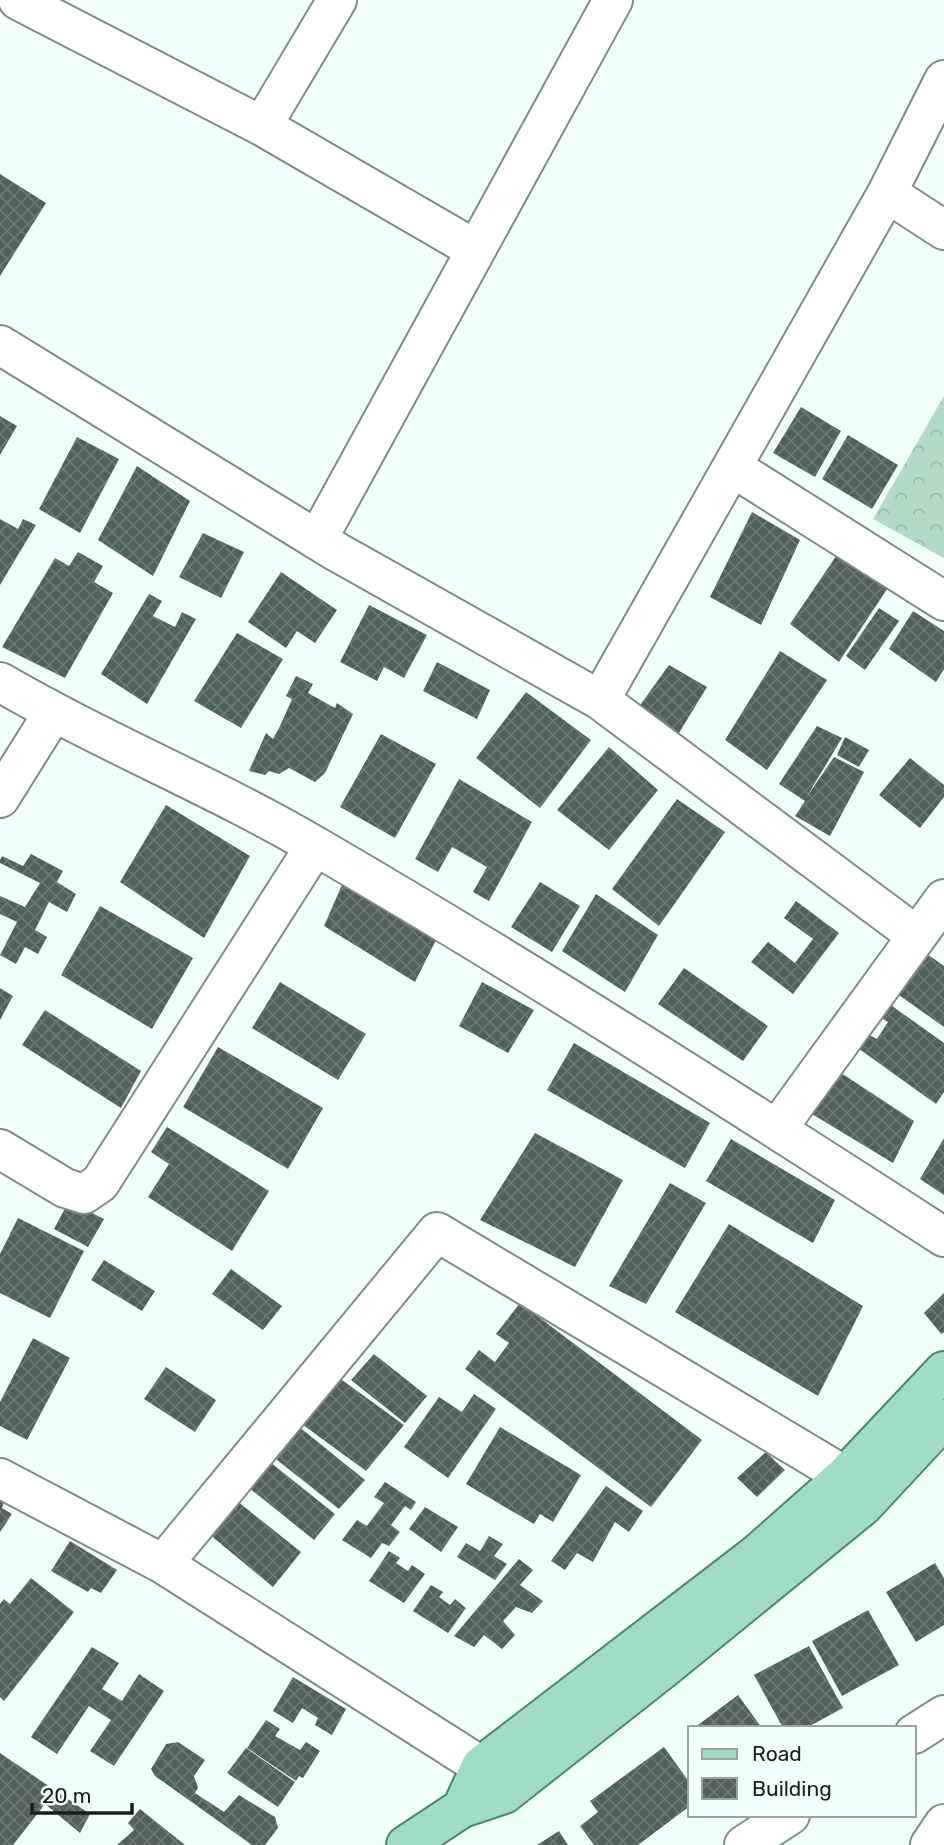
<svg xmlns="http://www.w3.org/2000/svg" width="944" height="1845" font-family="Rubik,sans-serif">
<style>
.park{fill:url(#park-crowns)}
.building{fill:url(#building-cross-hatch)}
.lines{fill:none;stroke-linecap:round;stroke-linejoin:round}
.minor-casing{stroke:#7d8e85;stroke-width:42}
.major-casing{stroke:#478b6d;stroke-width:42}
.minor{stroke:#fff;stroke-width:38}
.major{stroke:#a0dcc1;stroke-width:38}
</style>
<defs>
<pattern id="park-crowns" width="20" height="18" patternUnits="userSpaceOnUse" patternTransform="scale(1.75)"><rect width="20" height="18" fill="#b2dbc5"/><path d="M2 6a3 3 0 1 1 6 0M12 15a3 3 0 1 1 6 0" fill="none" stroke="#98bca9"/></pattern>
<pattern id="building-cross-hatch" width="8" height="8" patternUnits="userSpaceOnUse" patternTransform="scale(1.75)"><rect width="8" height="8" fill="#516159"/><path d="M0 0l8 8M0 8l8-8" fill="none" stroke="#6b7872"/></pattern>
</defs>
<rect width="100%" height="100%" fill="#f0fff7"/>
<path class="park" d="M944,396V558L873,519Z"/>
<path class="building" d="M0,174L46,203L0,276Z
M801,407L841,431L815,477L773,453Z
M0,416L17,426L0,455Z
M848,435L898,465L872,509L822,479Z
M77,437L119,459L80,533L39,509Z
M137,466L190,501L153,576L98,540Z
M752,512L800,540L761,625L710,597Z
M0,519L18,529L23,519L36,525L0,585Z
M203,533L244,552L221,598L179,577Z
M843,546L895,577L839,662L790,624Z
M78,552L103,566L94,582L113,593L65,678L2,647L55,558L69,566Z
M281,572L337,610L315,643L297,631L286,648L248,622Z
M149,594L162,601L153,616L175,627L182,612L196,619L147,704L101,674Z
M369,605L427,635L404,678L384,667L377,681L340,662Z
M879,608L899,621L865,670L846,656Z
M913,611L944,631V669L936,682L889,649Z
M237,633L283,659L241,728L194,701Z
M780,651L827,680L767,770L725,740Z
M437,662L490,690L477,719L423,691Z
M669,665L707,687L679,733L638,708Z
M296,676L313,684L308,693L335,708L337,703L353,714L325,773L315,782L289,768L279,774L269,771L265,775L249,771L266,733L273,739L280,726L292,699L286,696Z
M526,692L591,740L540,808L476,758Z
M817,726L842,738L806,798L834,757L864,772L830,836L795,816L805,801L779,784Z
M381,734L436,764L395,838L340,807Z
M845,737L869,750L859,767L837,755Z
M609,747L658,790L609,850L557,810Z
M910,758L944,785V797L920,828L879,795Z
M459,779L532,822L489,901L473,892L487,867L452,847L438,872L415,859Z
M677,799L725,832L659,926L612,889Z
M166,805L250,856L204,938L120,882Z
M31,854L63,871L57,882L76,894L67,912L49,902L35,930L47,937L38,954L25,947L16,964L0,955L17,922L0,914V896L25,907L40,883L0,863V860L2,856L23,866Z
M345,878L438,936L415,982L324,926Z
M540,882L580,906L552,952L511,927Z
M596,894L658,935L625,992L562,951Z
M796,901L839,933L793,994L751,962L768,942L795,963L813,939L784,918Z
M100,906L193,958L152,1029L61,975Z
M927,954L944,966V1027L896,993Z
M684,968L768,1026L743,1061L658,1004Z
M280,982L366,1034L338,1080L252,1028Z
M482,982L534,1010L508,1053L459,1026Z
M0,988L13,996L0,1020Z
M888,1003L944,1043V1092L936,1104L855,1046L865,1033L877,1039L888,1022L878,1016Z
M45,1010L141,1071L121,1108L22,1045Z
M574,1043L710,1123L685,1168L547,1090Z
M218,1047L323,1108L288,1169L183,1107Z
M832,1067L914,1121L893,1163L802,1108Z
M167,1127L269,1191L232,1251L148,1197L169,1164L151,1152Z
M535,1133L623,1180L575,1267L480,1220Z
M944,1138V1195L920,1179Z
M731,1139L835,1200L813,1243L706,1181Z
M670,1183L706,1203L646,1304L609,1286Z
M69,1201L104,1219L88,1247L54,1229Z
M18,1218L84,1251L50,1318L0,1293V1254Z
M729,1224L863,1306L818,1396L675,1312Z
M104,1260L155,1291L142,1311L91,1280Z
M231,1269L282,1306L263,1330L212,1294Z
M944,1293V1332L941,1334L924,1313Z
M520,1303L702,1440L651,1507L465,1369L479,1350L495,1362L509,1343L496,1334Z
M33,1338L70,1358L27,1440L0,1426V1402Z
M374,1354L427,1396L405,1423L351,1380Z
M166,1367L216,1400L195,1432L144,1399Z
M338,1377L404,1425L366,1471L299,1422Z
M474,1394L496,1409L448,1478L404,1447L439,1397L462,1412Z
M298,1426L365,1480L339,1509L272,1456Z
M500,1427L581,1475L553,1522L540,1514L534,1524L466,1484Z
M766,1452L785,1470L757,1497L737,1478Z
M270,1462L335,1514L314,1540L248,1487Z
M385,1482L416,1502L411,1510L405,1506L391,1525L400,1532L389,1546L382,1543L371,1558L342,1540L357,1520L367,1526L384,1503L374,1497Z
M0,1484L8,1489L2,1508L12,1514L0,1532Z
M606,1486L643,1511L629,1532L615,1522L593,1562L577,1553L565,1570L551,1561Z
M237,1501L301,1552L273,1587L209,1534Z
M425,1507L458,1527L441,1552L409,1529Z
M489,1536L503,1544L494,1556L507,1564L495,1580L457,1557L466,1543L480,1551Z
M70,1541L117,1570L101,1593L91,1588L88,1592L51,1571Z
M389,1551L400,1558L396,1563L408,1571L412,1565L425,1574L404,1603L369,1581Z
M519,1559L533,1570L520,1585L543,1601L532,1613L516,1607L503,1621L515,1635L502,1649L484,1635L474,1647L454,1636Z
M935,1563L944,1578V1625L916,1642L886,1592Z
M31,1578L74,1612L4,1701L0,1697V1604L4,1599L10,1604Z
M431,1585L443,1592L439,1597L450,1605L455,1599L466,1608L448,1633L413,1611Z
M868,1610L899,1665L842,1696L812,1641Z
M809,1646L843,1708L806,1728H783L754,1675Z
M92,1647L119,1663L102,1689L122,1701L139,1674L164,1691L114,1766L90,1751L111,1720L89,1706L57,1754L31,1737Z
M293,1677L346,1709L332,1735L315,1725L318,1718L302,1708L293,1723L273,1711Z
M738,1695L762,1728H694Z
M266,1720L280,1729L275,1736L300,1750L306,1742L320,1751L303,1778L299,1776L296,1781L247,1748Z
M178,1742L205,1760L194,1776L198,1788L195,1793L224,1812L239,1795L275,1817L278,1828L265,1845H252L155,1776L151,1769L166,1744Z
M664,1747L690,1783V1806L638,1845H594L580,1826L598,1812L590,1801Z
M246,1748L295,1782L278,1807L227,1773Z
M0,1753L90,1814L80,1833L45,1804L13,1845H0Z
M140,1809L185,1845H117L134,1830L128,1823Z
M559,1831L568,1845H537Z"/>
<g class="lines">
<defs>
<path id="minor" d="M18,0L262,126L476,250
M262,126L337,0
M887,193L944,230
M0,345L337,552L600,700L917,936
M732,467L944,601
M317,540L613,0
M0,682C103,742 215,787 317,847C530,971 738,1104 944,1237
M600,700L887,193L944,80
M0,798L53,713
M777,1129L944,899
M0,1149L65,1188L84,1194L100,1183L315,846
M0,1478L163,1564
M914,1734L944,1715
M502,1792L481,1766L163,1564L437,1232L845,1476
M744,1845L790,1815
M930,1845L944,1824"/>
<path id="major" d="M462,1808L481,1766L757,1554L845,1476L944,1371
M406,1845L462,1808L504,1794L663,1669L863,1506L944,1419"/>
</defs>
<use href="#minor" class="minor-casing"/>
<use href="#major" class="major-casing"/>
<use href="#minor" class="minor"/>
<use href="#major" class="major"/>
</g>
<rect x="688" y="1726" width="228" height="91" fill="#f0fff7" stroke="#9aa59f" stroke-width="2"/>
<rect x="702" y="1749" width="35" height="10" fill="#a0dcc1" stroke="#9aa59f" stroke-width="2"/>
<text x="752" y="1761" font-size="21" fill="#181f1c">Road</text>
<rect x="702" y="1778" width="35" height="21" fill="url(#building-cross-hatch)" stroke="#9aa59f" stroke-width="2"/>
<text x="752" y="1796" font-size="21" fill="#181f1c">Building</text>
<path d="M32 1803v10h100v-10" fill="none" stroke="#181f1c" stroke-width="3.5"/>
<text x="42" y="1803" font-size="21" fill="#181f1c" stroke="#f0fff7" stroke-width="5" paint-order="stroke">20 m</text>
</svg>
